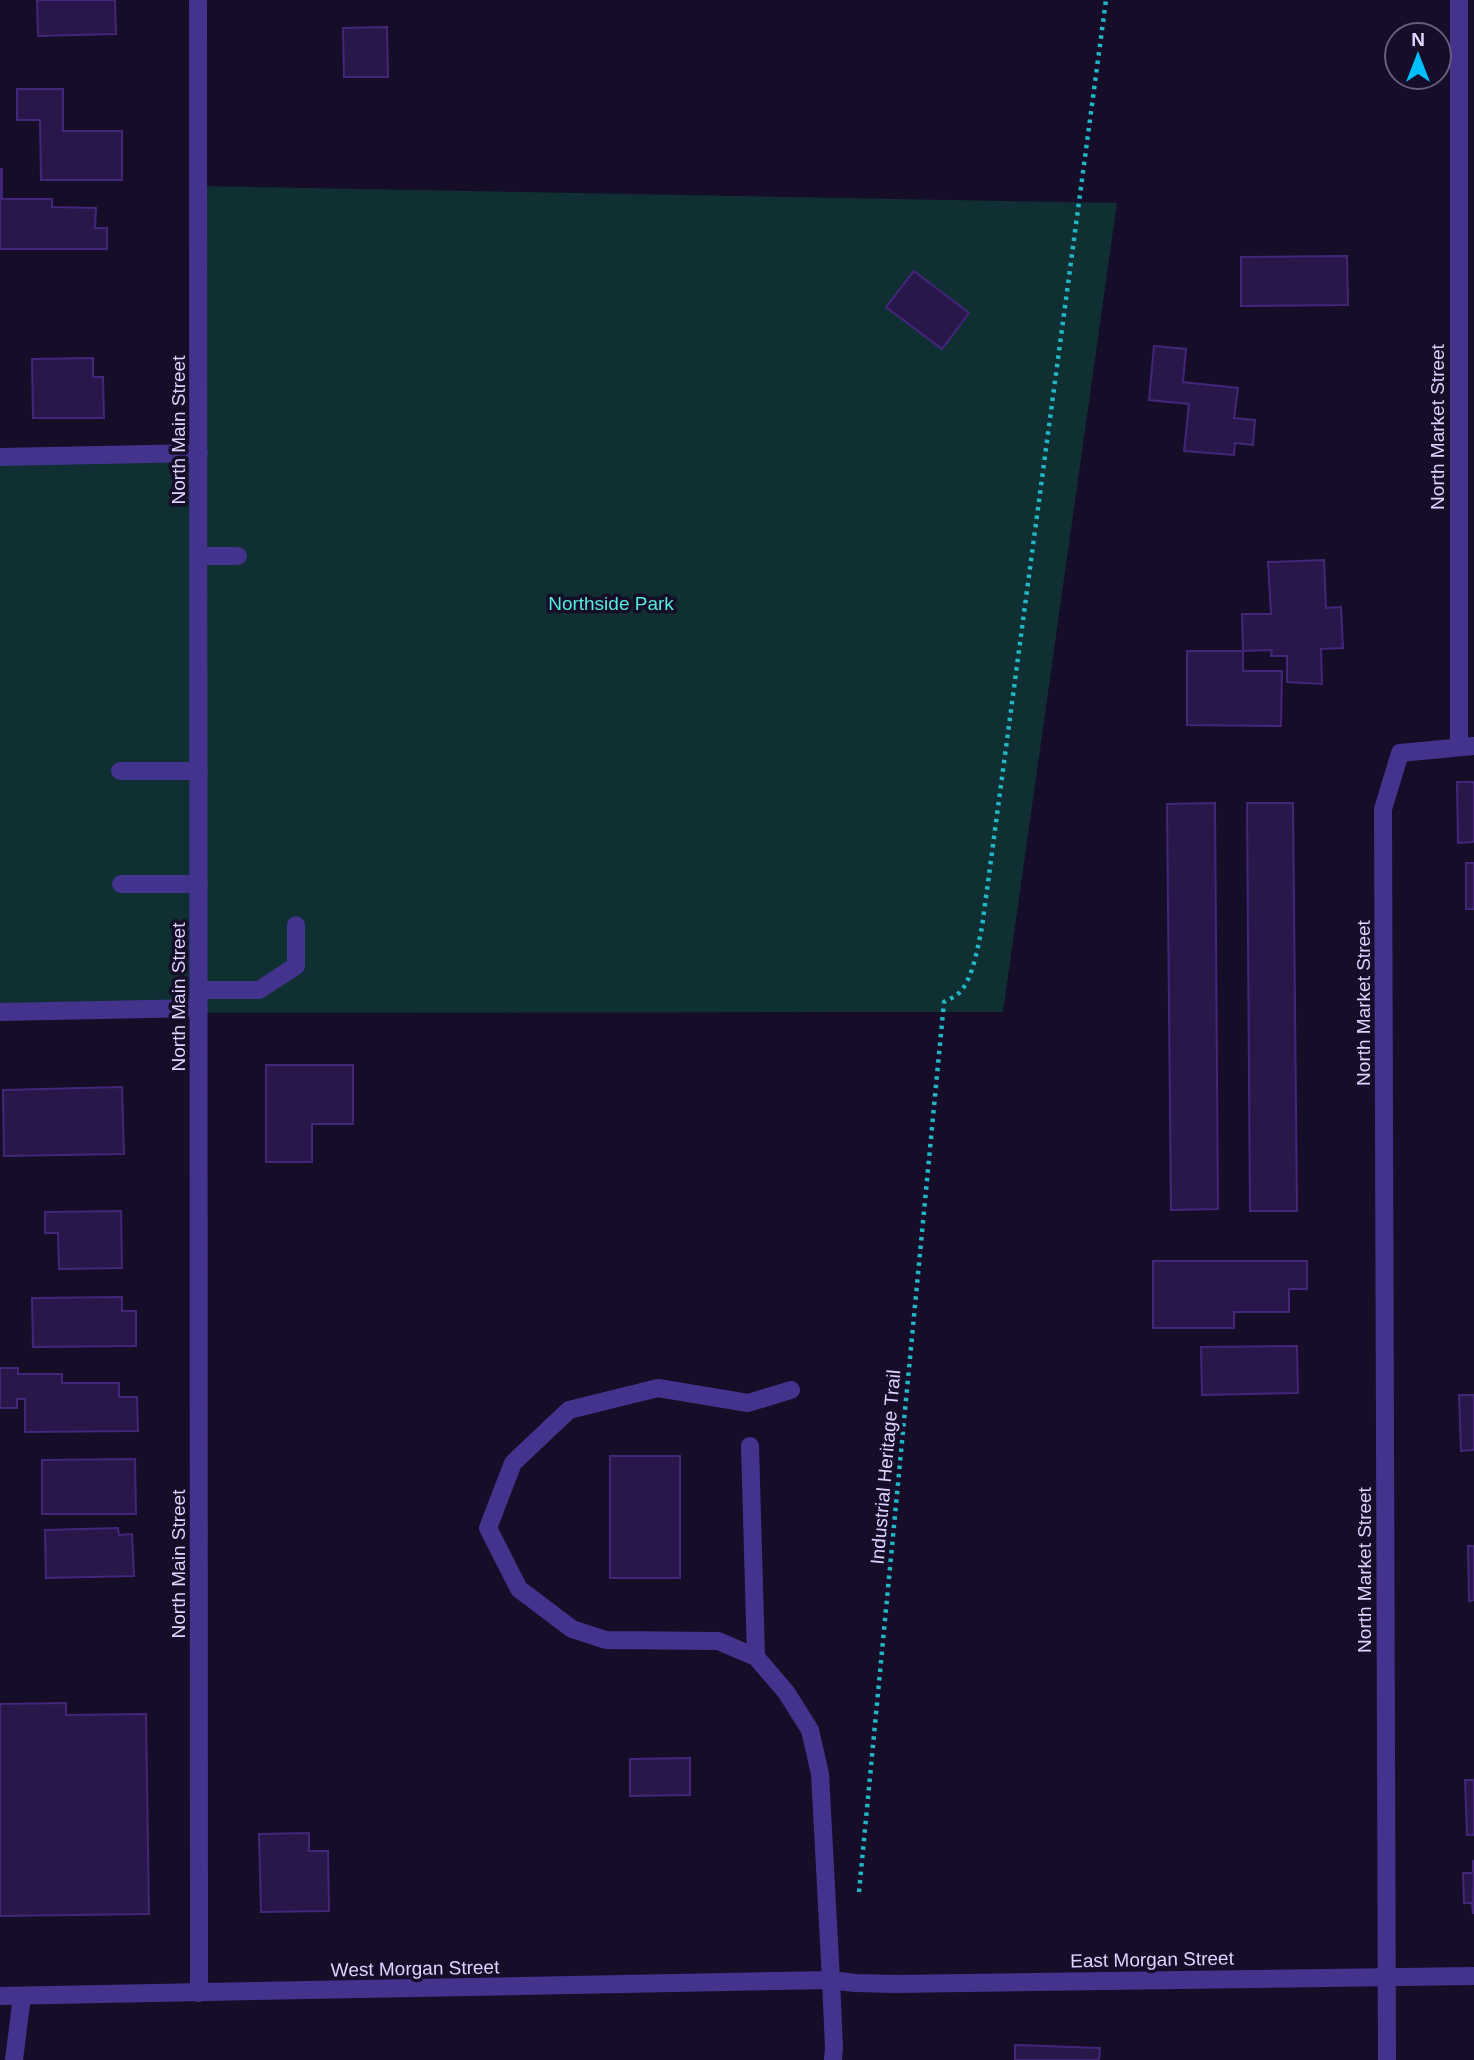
<svg xmlns="http://www.w3.org/2000/svg" width="1474" height="2060" font-family="Helvetica,sans-serif">
<style>
.green{fill:#0f2f33}
.building{fill:#29174b;stroke:#43267a;stroke-width:2}
.lines{fill:none;stroke-linecap:round;stroke-linejoin:round}
.path{stroke:#21b7c6;stroke-width:4.5;stroke-dasharray:3.5 5;stroke-linecap:butt}
.service{stroke:#43338d;stroke-width:18}
.minor{stroke:#43338d;stroke-width:18}
.tertiary{stroke:#43338d;stroke-width:18}
.labels{text-anchor:middle;stroke-width:7;stroke-linejoin:round;paint-order:stroke}
.street-label{font-size:19px;fill:#dfd4ff;stroke:#160d28}
.park-label{font-size:19px;fill:#52eddd;stroke:#160d28}
</style>
<rect width="100%" height="100%" fill="#160d28"/>
<path class="green" d="M198,186L1117,203L1003,1012L0,1013V455L199,453Z"/>
<path class="building" d="M37,0H115L116,34L38,36Z
M387,27L388,77H344L343,28Z
M17,89H63V131H122V180H41L40,120H17Z
M0,169H2V199H52V207L96,208L95,228H107V249H0Z
M1347,256L1348,305L1241,306V257Z
M914,271L969,313L942,349L886,307Z
M1154,346L1186,349L1183,382L1238,388L1234,418L1255,420L1253,445L1235,443L1234,455L1184,451L1189,404L1149,400Z
M93,358V377H103L104,418H33L32,359Z
M1324,560L1326,608L1341,607L1343,648L1321,649L1322,684L1287,682V656H1271L1272,650L1243,651L1242,614H1271L1268,562Z
M1187,651H1243V671H1282L1281,726L1187,725Z
M1457,782H1474V842L1458,843Z
M1215,803L1218,1209L1171,1210L1167,804Z
M1247,803H1293L1297,1211H1250Z
M1466,863H1474V909H1466Z
M266,1065H353V1124H312V1162H266Z
M122,1087L124,1154L4,1156L3,1090Z
M121,1211L122,1268L59,1269L58,1233H45V1212Z
M1153,1261H1307V1289H1289V1312H1234V1328H1153Z
M122,1297V1311H136V1346L33,1347L32,1298Z
M1297,1346L1298,1393L1202,1395L1201,1347Z
M0,1368H18V1374H62V1383H119V1397H137L138,1431L25,1432V1399H17V1408H0Z
M1459,1395H1474V1450L1461,1451Z
M610,1456H680V1578H610Z
M135,1459L136,1514H42V1460Z
M118,1528L119,1535L132,1534L134,1576L46,1578L45,1530Z
M1468,1546H1474V1600L1469,1601Z
M66,1703V1715L146,1714L149,1914L0,1916V1704Z
M690,1758V1795L630,1796V1759Z
M1465,1780H1474V1835H1467Z
M309,1833V1851H328L329,1911L261,1912L259,1834Z
M1473,1861H1474L1473,1914L1472,1903H1464L1463,1873H1473Z
M1015,2045L1100,2048L1099,2060H1015Z"/>
<g class="lines">
<path class="path" d="M859,1892L944,1002C949,999 955,997 959,993C973,980 978,945 982,927L1106,0"/>
<path class="service" d="M199,556H238
M120,771H199
M121,884H199
M199,990H259L296,966V925
M791,1390L748,1403L658,1388L569,1410L513,1463L488,1528L519,1589L572,1629L606,1640L718,1641L756,1657L786,1692L810,1730L820,1774L831,1980
M750,1446L756,1657"/>
<path class="minor" d="M198,0L199,1993
M1459,0V746
M0,457L199,453
M0,1012L199,1008
M831,1980L834,2048L833,2060
M14,2060L22,1996
M1387,2060L1383,809L1400,753L1474,746"/>
<path class="tertiary" d="M0,1996L831,1980L855,1983L895,1984L1474,1976"/>
</g>
<g class="labels">
<g class="street-label">
<text transform="translate(1437 427) rotate(-90)" y="7">North Market Street</text>
<text transform="translate(178 430) rotate(-90)" y="7">North Main Street</text>
<text transform="translate(178 997) rotate(-90)" y="7">North Main Street</text>
<text transform="translate(1363 1003) rotate(-90)" y="7">North Market Street</text>
<text transform="translate(885 1467) rotate(-85)" y="7">Industrial Heritage Trail</text>
<text transform="translate(178 1564) rotate(-90)" y="7">North Main Street</text>
<text transform="translate(1364 1570) rotate(-90)" y="7">North Market Street</text>
<text transform="translate(1152 1959) rotate(-1)" y="7">East Morgan Street</text>
<text transform="translate(415 1968) rotate(-1)" y="7">West Morgan Street</text>
</g>
<g class="park-label">
<text x="611" y="610">Northside Park</text>
</g>
</g>
<g transform="translate(1418 56)"><circle r="33" fill="#160d28" stroke="#665d7e" stroke-width="2"/>
<path d="M0-5L12 26L0 18L-12 26Z" fill="#00bfff"/>
<text y="-10" font-size="19" font-weight="bold" text-anchor="middle" fill="#dfd4ff">N</text>
</g>
</svg>
